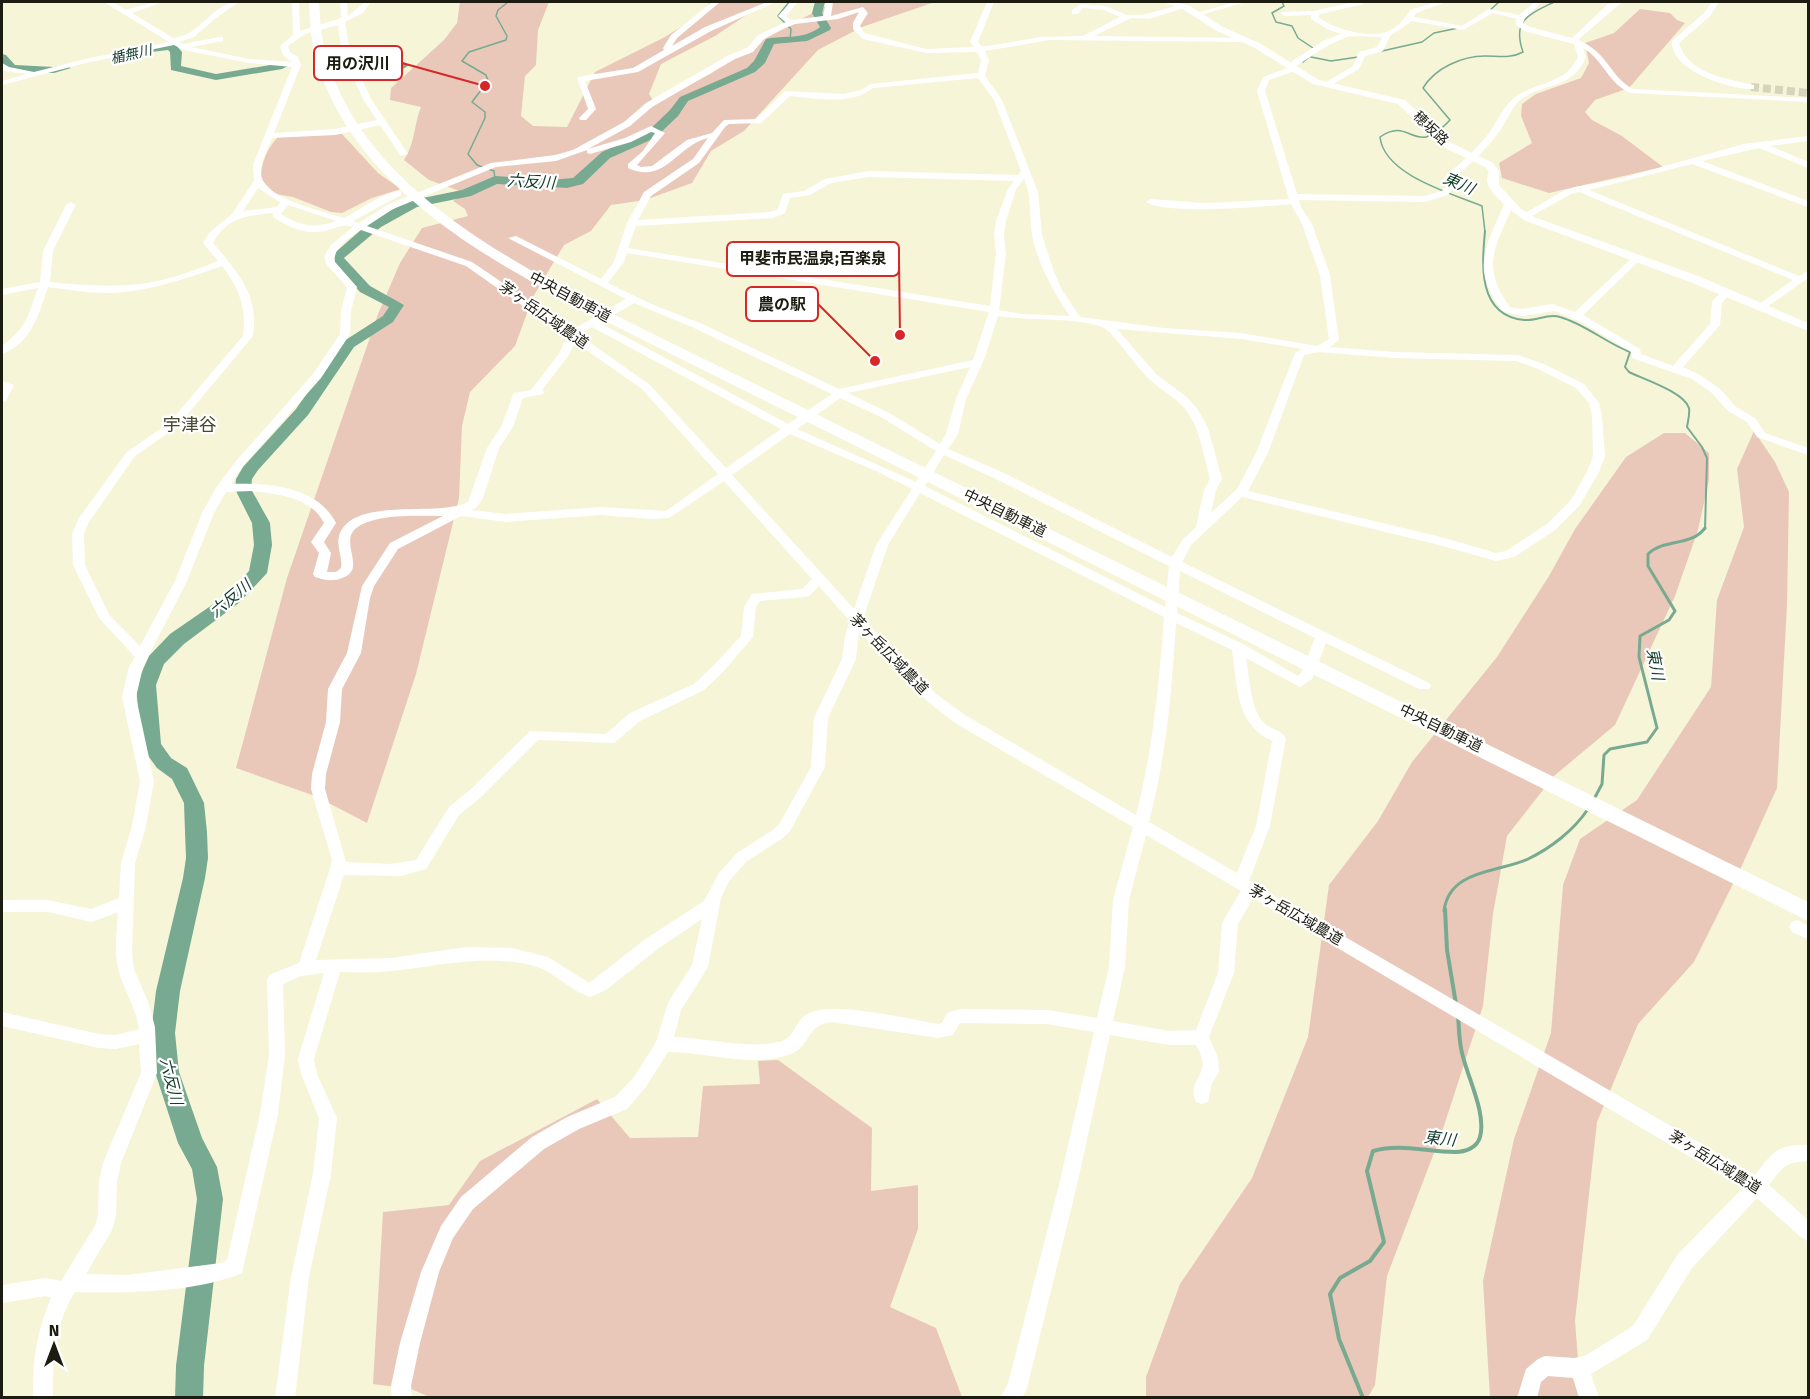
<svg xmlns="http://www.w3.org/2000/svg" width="1810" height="1399" font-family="'Fira Sans','Noto Sans JP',sans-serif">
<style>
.green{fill:#e9c8ba}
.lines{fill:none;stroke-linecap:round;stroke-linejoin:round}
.stream-far3{stroke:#77aa91;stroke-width:1.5}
.stream-far2{stroke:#77aa91;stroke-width:2}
.stream-far1{stroke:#77aa91;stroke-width:3}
.stream{stroke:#77aa91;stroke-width:4}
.river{fill:#77aa91;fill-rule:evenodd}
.minor-tunnel{stroke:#d6d4ba;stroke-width:8;stroke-dasharray:8 4;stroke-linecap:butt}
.minor{fill:#fff;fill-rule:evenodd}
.major{fill:#fff;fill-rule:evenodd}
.highway{fill:#fff;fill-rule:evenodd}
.labels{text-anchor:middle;stroke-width:4.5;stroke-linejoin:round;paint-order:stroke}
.far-water-label{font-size:14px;font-style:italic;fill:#113c2a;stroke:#fff}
.far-street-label{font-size:14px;fill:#1d1c11;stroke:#fff}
.street-label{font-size:15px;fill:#1d1c11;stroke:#fff}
.water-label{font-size:16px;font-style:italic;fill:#113c2a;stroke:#fff}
.quarter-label{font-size:18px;fill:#49472e;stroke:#fff}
.leader{fill:none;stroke:#d62828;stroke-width:2}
.callout-dot{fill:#d62828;stroke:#fff;stroke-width:2}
.callout{fill:#fff;stroke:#d62828;stroke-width:2}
.callout-label{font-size:16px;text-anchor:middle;font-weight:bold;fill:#1d1c11}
</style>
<rect width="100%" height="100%" fill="#f7f5d8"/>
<path class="green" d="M460,2H549L538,30L536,65L525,76L521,116L533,126L567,127L595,72L665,37L703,13L710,2H773L757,8L715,36L661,64L649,94L654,102L710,74L766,38L833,2H935L862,27L818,50L744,131L711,151L692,183L645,200L611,205L591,231L564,245L533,297L515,346L470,392L462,426L459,498L416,674L367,823L315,796L236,768L287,578L378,314L400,263L422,228L468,216L465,209L453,201L465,193L429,180L404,160C415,144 414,124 421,107L390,100L391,88L444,40L457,23Z
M1640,9L1670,13L1677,20L1685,23L1629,88L1595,100L1585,112L1592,120L1622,136L1663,167L1549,193L1502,178L1499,163L1532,143L1521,116L1522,104L1536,94L1581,78L1589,63L1585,43L1614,33Z
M342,134L378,173L401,189L372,198L342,213L331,212L293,197L275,194L261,179C261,162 267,149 278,137Z
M1754,431L1775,462L1789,492L1787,605L1777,788L1739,872L1694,962L1638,1024L1597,1122L1575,1321L1581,1397L1490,1398L1483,1281L1514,1139L1551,1033L1563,885L1580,839L1637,800L1711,687L1717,600L1744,527L1737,469Z
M1664,433H1685L1709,453V480L1698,530L1675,596L1615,725L1554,776L1507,836L1493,914L1483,1006L1442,1132L1387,1276L1375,1385L1368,1397L1146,1398V1377L1180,1284L1252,1178L1308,1037L1329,885L1378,821L1412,762L1497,657L1549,576L1575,529L1626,457Z
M778,1060L872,1128L871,1191L918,1185V1229L890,1307L936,1328L962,1397L432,1398L411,1389L373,1384L383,1212L449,1205L480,1161L597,1099L630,1138L698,1137L703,1086L760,1084L758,1061Z"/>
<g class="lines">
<path class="stream-far3" d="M789,2L778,16L791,29L790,40
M1282,2L1284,6L1272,13L1276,22L1292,26L1298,38L1313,48
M1489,11L1499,2
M1382,51L1422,42L1434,33L1458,28
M1311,57L1331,61L1358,57
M1303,62L1312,55
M495,180L494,171L477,165L468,154L485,118V112L472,102L488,81L486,75L462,61L469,52L506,40L507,36L496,16L498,10L508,2
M1485,232L1482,206C1451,193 1384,175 1380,137C1412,115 1413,160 1450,120L1423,88C1435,68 1462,56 1485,56C1499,56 1510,59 1523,52C1512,20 1528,15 1554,2"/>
<path class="stream-far2" d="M1485,231C1482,264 1477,315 1524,320C1537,321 1548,313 1560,317C1585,324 1606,343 1630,352L1625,367L1629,372C1643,379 1684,392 1689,408C1690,414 1688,421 1687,427L1702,447L1707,458L1705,529"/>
<path class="stream-far1" d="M1593,801L1602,784L1604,755L1610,749L1647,742L1657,728L1639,657L1640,636L1669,620L1675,611L1648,566V554C1665,538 1691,547 1705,528
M1444,911C1449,869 1498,873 1528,859C1551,848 1574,830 1588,809"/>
<path class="stream" d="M1445,909L1447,950L1456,1004
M1363,1398L1339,1339L1330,1294L1340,1278L1370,1261L1384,1242L1367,1171L1373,1151C1400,1143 1427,1152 1455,1152C1465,1152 1477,1148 1480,1137C1487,1112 1465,1073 1461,1048C1459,1038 1459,1027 1458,1016"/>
<path class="river" d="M815,2H825L822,13L831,28L830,30L807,41L774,44L765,63L755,72L688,101L678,116L655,138L610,158L583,184L567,188L497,184L471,196L417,207L381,227L344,258L370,286L404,305L393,322L354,347L308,415L258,470L252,479L251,489L270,523L272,545L267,573L240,602L184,644L164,664L156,685L161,744L171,758L187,768L190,774L204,803L207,832L208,858L205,878L180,991L175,1033L179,1072L202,1138L217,1167L223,1199L204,1366L203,1398H175L176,1366L197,1199L192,1169L178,1143L155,1072L151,1033L156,991L183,878L186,858L185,832L184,803L172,779L157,768L141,746L136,685L149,656L170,634L228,594L249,571L254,545L252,523L235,489L236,479L243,467L296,409L344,341L383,316L389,307L360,292L329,258L371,221L408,201L462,190L495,176L549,180L573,178L602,152L647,132L670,110L680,97L747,68L754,61L766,39C785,35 804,40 820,27L812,13Z
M171,43L175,44L182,52L181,66L216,74L282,63L288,66L282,69L216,80L171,70L170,52L168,50L143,53L137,50L143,47Z
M2,54L6,55L15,65L54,67L65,65L71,68L54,73L17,72L7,70L2,64Z
M352,55L384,64L403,62L409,65C392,79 366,66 348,60V56Z"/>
<path class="minor-tunnel" d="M1751,87L1808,93"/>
<path class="minor" d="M104,2H112L126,10L154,2H163L132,13L173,38C178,37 183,36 187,34C205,25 217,2 239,2L216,18L194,37L179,42L183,44L220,37H223V41L191,47L249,59L292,62L283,55L280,46L293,35L292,2H299L300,31L341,18L340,2H347L348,16L365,2H371L363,13L345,22L350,53L371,99L408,154L401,156L380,125L335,135L272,138C268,149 260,162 261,174C263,199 323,211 344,218C359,211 386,190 401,191V195L353,221L359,223L387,205L491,163L555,155L573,150L624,122L646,103L729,55L747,48L758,35L786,22L778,16L791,2H798L786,16L792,20L823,16L826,2H833L831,16L863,7L868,13L860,26L864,33L926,49L974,47L970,42L987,2H994L978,42L981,46H988L1041,37L1083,36L1120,17L1104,10L1083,8L1078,14H1072V10L1081,4L1105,6L1127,15H1142L1184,4V8L1149,19L1131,18L1094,36L1243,38L1247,40L1243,42L1050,40L985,51L989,60L985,76L1002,100L1038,192L1042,235L1054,272L1062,290L1080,317L1164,328L1241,333L1317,346L1329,339L1320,275L1302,224L1291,204C1264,207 1165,215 1146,202L1151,199L1205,203L1289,199L1257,91L1263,77L1288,68V64L1323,41L1341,34L1327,29L1311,19V15L1285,16L1281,14L1282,12L1314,11L1354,2H1364V4L1320,14L1318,17C1332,28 1368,39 1386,32C1396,29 1405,19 1410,10L1436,2H1446L1416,13L1414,17L1462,26L1489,9L1519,15L1535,2H1542L1525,18L1523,23L1530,27L1572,38L1608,4L1622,2L1578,40C1609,53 1609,76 1633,89L1808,98V102L1631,93C1609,85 1603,59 1583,48L1586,57C1571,92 1543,81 1519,101C1511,109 1507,120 1501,129C1488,148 1471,164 1453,179L1455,186L1448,195L1425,202L1299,200L1301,207L1312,224L1330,275L1339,340L1330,347L1394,352L1517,355L1544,364L1584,384L1599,403L1602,416L1605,456L1599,472L1580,505L1555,530L1514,557L1496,561L1439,545L1242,497L1191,545L1182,562L1429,683L1431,686L1429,689H1419L1326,643L1312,679L1300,687L1246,658C1249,675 1251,710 1263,722C1270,729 1281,730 1286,738L1270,826L1249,881L1755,1175C1773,1152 1777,1144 1808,1145V1161C1785,1162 1783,1167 1769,1185L1808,1220V1241L1802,1238L1757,1198L1692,1268L1647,1340L1591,1374L1599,1398H1579L1573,1378L1548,1376L1541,1382L1537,1398H1517L1526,1369L1538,1359L1545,1356L1574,1358L1585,1356L1633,1326L1678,1254L1743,1188L1253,898L1238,924L1234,973L1209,1037L1218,1058L1219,1072L1212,1083L1208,1102L1202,1104L1196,1102C1189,1086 1199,1080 1202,1069C1205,1061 1199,1051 1196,1045H1169L1110,1035L1077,1185L1027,1388L1022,1398H1000L1008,1384L1059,1185L1094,1032L1047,1024L960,1023L953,1035L938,1038L832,1022C802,1026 814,1048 785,1056C747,1067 706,1052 668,1052L646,1087L627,1109L579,1129L544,1149L473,1209L453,1238L439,1272L420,1343L411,1386L412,1398H392L391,1386L400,1343L421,1272L441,1226L461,1197L532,1137L567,1117L615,1097L634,1077L656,1042L668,1003L692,965L702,919L659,948L606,990L590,997C569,990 552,970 534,966C486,953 439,966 391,971C374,973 357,972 340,972L314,1059L317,1074L337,1118L331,1174L309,1277L295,1398H275L291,1277L313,1174L319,1118L301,1074L298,1059L324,973L301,976L283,984L285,1055L278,1114L242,1273C194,1293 126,1293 75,1292C54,1325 53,1360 53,1398H33C33,1358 36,1334 51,1298L46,1296L2,1303V1285L46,1278L61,1281L95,1226L98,1215L99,1181L103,1163L141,1073L139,1044L116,1049L99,1048L2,1026V1012L99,1034L116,1035L139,1029C136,1007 123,989 118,968C114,950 117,930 118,912L92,922L48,912H2V900H48L91,909L119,898L121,863L132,826L140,781L122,697L129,667L135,657L99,618L73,565L72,534L79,518L127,452L169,423L243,336C247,308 239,288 222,266C182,280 142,294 99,293C82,292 65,289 48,287C39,314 31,344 2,354V346C28,326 27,318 38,288L2,295V289L40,282L43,251L66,205L71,202L76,205L53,251L50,282C90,286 130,289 170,278C186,274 202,267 218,261L203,243L210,232L232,214L254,181L253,165L292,67L249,63L184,50L174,45L86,63L2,85V81L27,74L4,71L2,68V63L9,67L34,72L85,59L169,42ZM859,12L853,23V29L863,39L926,53L977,52L981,60L978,73L871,84L861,90L844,94L785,91L756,119L724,120L712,133L687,140L652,166L641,167L637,165L665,133L651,126L625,138L588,149L630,126L652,107L735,59L753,52L764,39L783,29L795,24L838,19ZM1493,13L1517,19L1515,24L1524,31L1574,44L1578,57C1566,84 1539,81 1517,96C1504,104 1498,121 1489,133C1476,150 1461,163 1445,176L1446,186L1442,191L1424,196L1297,194L1265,91L1269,80L1297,70L1296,66L1329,45L1349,36L1382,37L1377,47L1359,52L1353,66L1321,85L1328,87L1359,69L1365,56L1383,51L1390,36L1412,21L1463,30ZM338,25L342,53L363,99L377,120L335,129L274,133L301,65L298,57L290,52L288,46L305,34ZM978,78L994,100L1021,171L1018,175L869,171L825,179L804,191L783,194L778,209L771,212L638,220L651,196L699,163L725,127L729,124L761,123L790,96C816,98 851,106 873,88ZM651,132L655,133L643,151L628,164V168C665,185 676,146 708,138L693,159L644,192L627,223L614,262L601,279L516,236L508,238L626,299L572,330L472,262L367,226L393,209L496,167L556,161L587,150V153L590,154L631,142ZM869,177L1014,181L1008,189L996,221L994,234L996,254L990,306L628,248L636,226L773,218L785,213L790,198L810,195L831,183ZM1024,179C1032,197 1029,215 1032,235C1038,265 1053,291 1070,316L1022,314L999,310L1006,254L1004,234L1006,221L1016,189ZM258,188L280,202L277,207L243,211ZM288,205L336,221C314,229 300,226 281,214ZM273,213V217C289,227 304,235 324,231C335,229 342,223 353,227L331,245L324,257L327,265L347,287L341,311L340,334L313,374L236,461L216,488L202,513L175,581L140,646L110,616L85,565L84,534L89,522L135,456L177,427L253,336C259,294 238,273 213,243C227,217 247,216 273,213ZM361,230L466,266L567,337L559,354L531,390L514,393L513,395L501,427L487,448L468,502C438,518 352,495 339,536C336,547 343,557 341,568L336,572H327L331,553L324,542L336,523C317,486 268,483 231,484L244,465L321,378L350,334L351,311L357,287L335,262C332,248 350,237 361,230ZM627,253L989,312L973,360L839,389L700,323L651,304L608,283L624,262ZM634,303L692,327L832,394L788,424L600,323ZM998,316C1029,321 1076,317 1102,327C1113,331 1137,368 1148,378C1161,391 1179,398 1189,414C1201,433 1204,458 1210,479L1204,490L1196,527L1183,539L1172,557L1004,473L948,449L958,434L966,399L985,357ZM592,327L781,429L726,468L650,385L579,335ZM1117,329L1241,339L1302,349L1295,353L1256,453L1237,489L1211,513L1216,490L1222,479L1208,428L1198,410L1188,398L1156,374ZM575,342L642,389L718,474L666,511L601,507L506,514L471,510L476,508L483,498L499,448L513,427L523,398L543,394L544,392L542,390L569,355ZM1319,352L1394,358L1516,361L1536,368L1576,388L1589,403L1592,416L1593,456L1587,472L1571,500L1547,524L1506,551L1496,553L1441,537L1248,491L1268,453L1304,355ZM970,367L956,399L946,434L940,444L889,413L848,393ZM840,398L881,417L936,451L916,482L797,429ZM790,434L878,472L912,489L876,545L854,609L732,475ZM944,455L996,479L1169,566L1165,607L925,486ZM724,481L812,579L802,589L752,594L744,607L741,636L712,667L694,684L630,713L606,734L530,731L471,789L449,807L416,860L390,864L346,862L325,789L326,774L340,722L342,689L361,653L370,598L374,586L398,549L461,516L506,522L601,515L652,519L669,518ZM250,491C277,494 310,496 324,523L311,542L319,553L313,574L315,577C324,580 333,582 342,578C367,570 340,543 355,529C374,513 419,516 443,516L390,543L362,586L347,653L328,689L326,722L312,774L311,789L332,860L330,869L299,963L269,975L267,980L269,1055L260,1114L227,1260L221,1263L127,1275L86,1274L112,1230L116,1215L117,1181L121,1163L157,1073L155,1027L148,1002L134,969L132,954L135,863L146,826L154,781L136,697L143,667L187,581L214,513L226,492ZM920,493L1164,617C1159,684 1153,750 1136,815L965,715L936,694L863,619L888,545ZM1180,571L1315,638L1301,673L1298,676L1243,644L1177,613ZM819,586L850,621L845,636L842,659L814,718L811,767L780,823L773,830L737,853L719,873L704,901L647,938L589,983L548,957L512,948L466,947L391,958L316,960L344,875L401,876L426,869L459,815L481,797L538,740L614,743L640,721L704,690L722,673L753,637L756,607L760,601L805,597L809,596ZM1176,623L1232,650C1238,685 1234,723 1272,741L1256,826L1237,873L1149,822C1166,757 1172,691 1176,623ZM859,631L926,700L955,723L1133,827L1113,900L1109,967L1097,1018L1047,1010L960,1009L947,1013L942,1023L938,1024C909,1019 831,1000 807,1014C792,1023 797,1040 774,1043C741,1048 707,1038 674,1037L681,1010L708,967L721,898L729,881L747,861L783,838L790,831L825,767L828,718L856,659ZM1146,835L1241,891L1222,923L1218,973L1196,1030L1169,1031L1113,1021L1125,967L1129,900Z
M712,2H720L677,38L672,46L705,27L767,2H776L711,31L638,72L585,81L596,109L586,120H580L579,118L588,109L577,77L633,68L664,50L663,48L671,35Z
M1235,2H1246L1197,16L1193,14Z
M1712,2H1719L1710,16L1679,43C1688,74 1727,79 1754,85V89C1730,90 1670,70 1672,41L1704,13Z
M1808,136V141L1770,146L1808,162V168L1759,148L1702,161L1808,201V207L1692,164L1589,190L1799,276L1808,271V278L1764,309H1756L1755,307L1793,280L1579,192L1571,194L1528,218L1520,216L1565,190L1575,187L1618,179L1744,144Z
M1509,201L1514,204C1497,243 1479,266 1510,307L1522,309L1552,304L1575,312L1634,256H1640V260L1583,315L1640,349L1641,354L1673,366L1710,324L1712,302L1723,290H1729L1731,292L1722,303L1720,325L1683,367L1700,375L1720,389L1736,407L1755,418L1765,433L1808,448V455L1757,437L1747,422L1728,411L1712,393L1692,379L1632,358L1631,352L1583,323L1555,311L1522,316L1502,311C1470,267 1486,248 1504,204Z
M2,381L14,385L6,401L2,402Z
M1797,920L1808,926V939L1792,932L1789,927L1792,922Z"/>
<path class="major" d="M1163,2H1175L1190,6L1223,27L1259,43L1319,80L1405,100L1449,142L1493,163L1499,171V185L1521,209L1534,217L1698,276L1808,323V331L1690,282L1526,221C1516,215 1488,193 1487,181C1487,180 1488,172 1489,171L1485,167L1441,146L1398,104L1313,84L1253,47L1217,31L1184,10Z"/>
<path class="highway" d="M309,2H319C320,23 322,45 329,65C373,200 534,273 651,333L1808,902V921L641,339C522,278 361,203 318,65C311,45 310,23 309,2Z"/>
</g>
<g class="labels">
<g class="far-water-label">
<text transform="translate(131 54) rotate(-13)" y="5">楯無川</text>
</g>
<g class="far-street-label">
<text transform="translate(1431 128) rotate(43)" y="5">穂坂路</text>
</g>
<g class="street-label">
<text transform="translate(570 297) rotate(28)" y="5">中央自動車道</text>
<text transform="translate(544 315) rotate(35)" y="5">茅ヶ岳広域農道</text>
<text transform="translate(1005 513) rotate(26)" y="5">中央自動車道</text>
<text transform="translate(889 654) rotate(46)" y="5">茅ヶ岳広域農道</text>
<text transform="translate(1441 728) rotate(26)" y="5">中央自動車道</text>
<text transform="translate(1296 915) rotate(30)" y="5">茅ヶ岳広域農道</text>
<text transform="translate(1715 1162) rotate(32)" y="5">茅ヶ岳広域農道</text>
</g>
<g class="water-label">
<text transform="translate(531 181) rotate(3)" y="6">六反川</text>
<text transform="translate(1459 183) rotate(23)" y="6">東川</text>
<text transform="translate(230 598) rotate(-40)" y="6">六反川</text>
<text transform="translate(1656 664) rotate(79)" y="6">東川</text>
<text transform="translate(172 1081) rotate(76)" y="6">六反川</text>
<text transform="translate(1440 1138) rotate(6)" y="6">東川</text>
</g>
<g class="quarter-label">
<text x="190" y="431">宇津谷</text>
</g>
</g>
<path class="leader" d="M485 86L402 63M900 335L899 259M875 361L818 304"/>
<g class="callout-dot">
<circle cx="485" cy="86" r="6"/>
<circle cx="900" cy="335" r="6"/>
<circle cx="875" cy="361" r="6"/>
</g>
<g class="callout">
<rect x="314" y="46" width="88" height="34" rx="6"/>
<rect x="727" y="242" width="172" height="34" rx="6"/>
<rect x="746" y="287" width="72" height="34" rx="6"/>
</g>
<g class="callout-label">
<text x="358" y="69">用の沢川</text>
<text x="813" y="264">甲斐市民温泉;百楽泉</text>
<text x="782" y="310">農の駅</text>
</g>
<rect width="1810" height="1399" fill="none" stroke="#1d1c11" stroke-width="6"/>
<g transform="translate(54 1345)" stroke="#ffffff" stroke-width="4.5" paint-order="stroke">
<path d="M0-4.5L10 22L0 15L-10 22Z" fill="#1d1c11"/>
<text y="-9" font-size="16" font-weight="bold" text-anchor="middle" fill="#1d1c11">N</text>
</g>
</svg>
